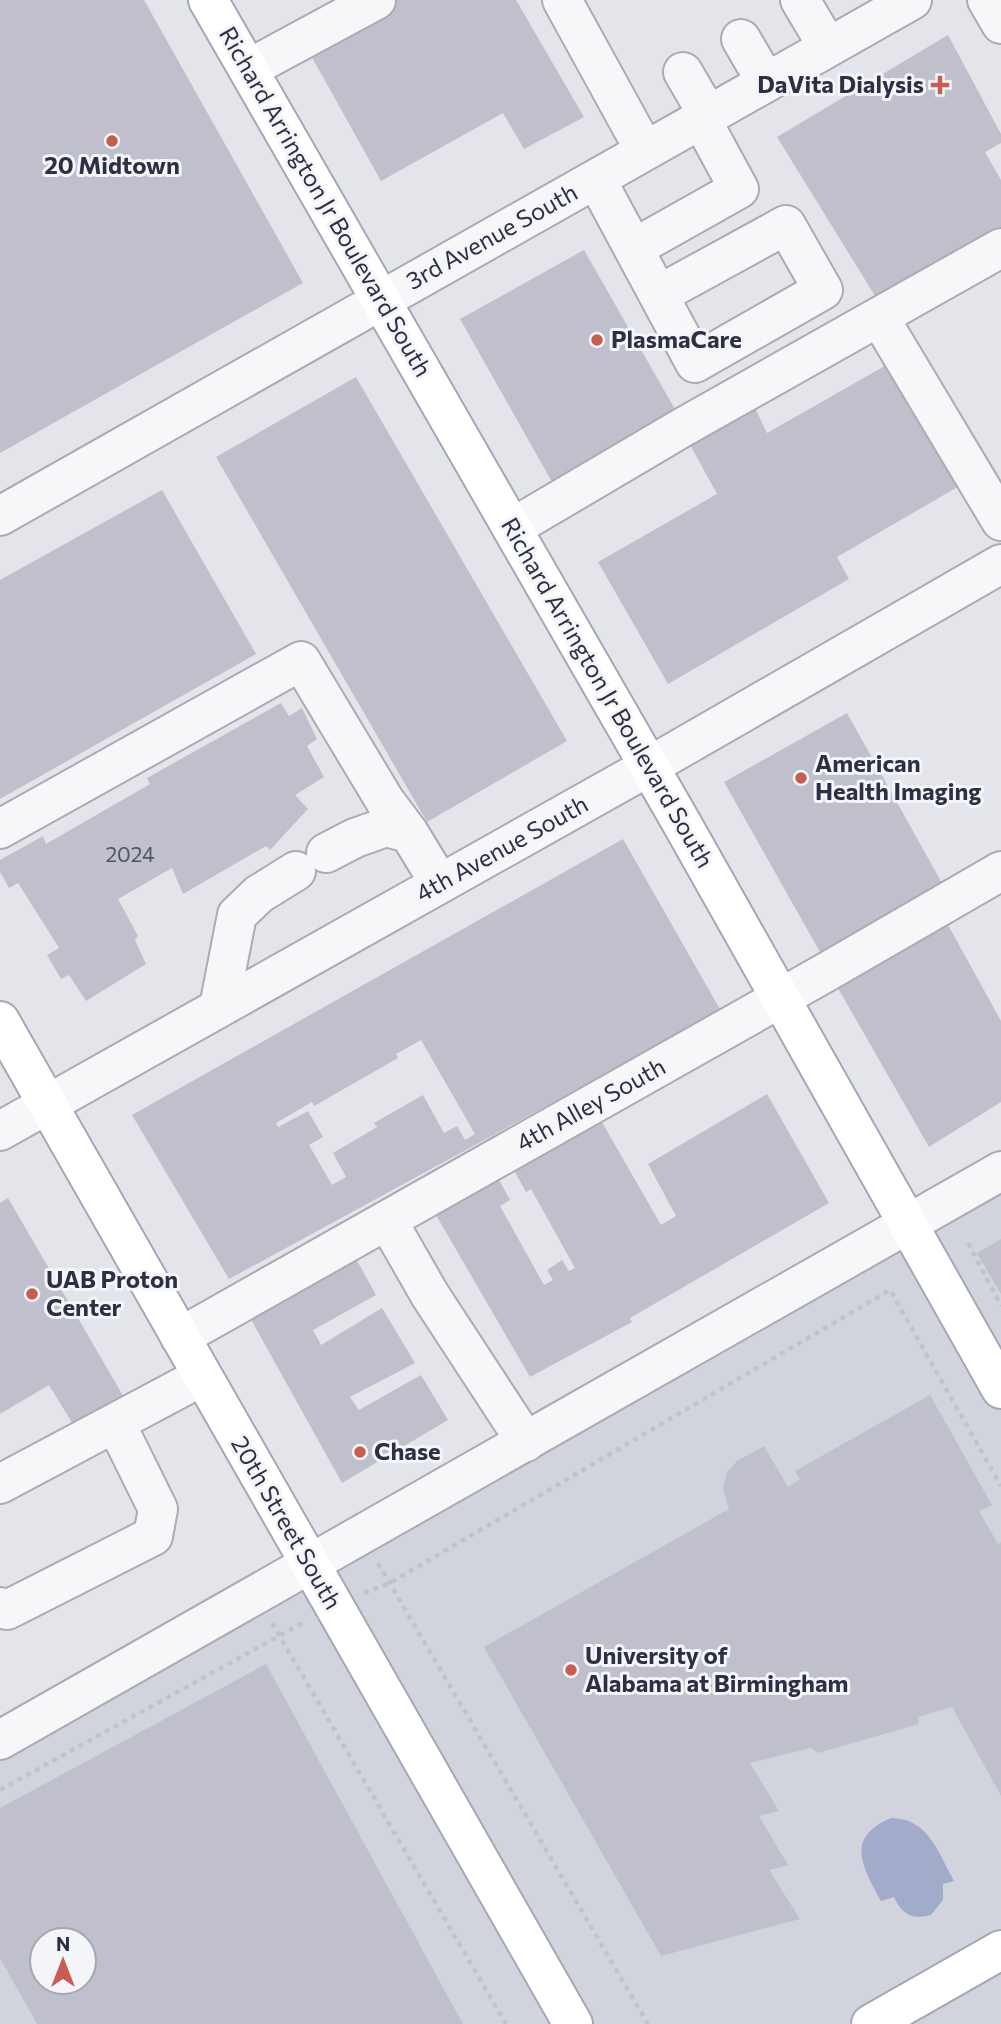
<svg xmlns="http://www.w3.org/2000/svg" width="1001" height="2024" font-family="Commissioner,sans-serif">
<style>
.built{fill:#d2d4dd;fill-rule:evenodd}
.water{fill:#a2abc9}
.building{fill:#bfc0cb;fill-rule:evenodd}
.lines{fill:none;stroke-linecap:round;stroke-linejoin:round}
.minor-casing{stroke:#a9abb5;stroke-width:42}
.major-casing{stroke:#a4a7b6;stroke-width:42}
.path{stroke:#c2c3ca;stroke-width:4.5;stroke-dasharray:5 5;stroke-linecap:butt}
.minor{stroke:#f7f7fa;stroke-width:38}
.major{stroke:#fff;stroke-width:38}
.poi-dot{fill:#c85e52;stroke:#f4f5f9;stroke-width:2.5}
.labels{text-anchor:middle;stroke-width:6;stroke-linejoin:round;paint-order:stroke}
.number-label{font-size:21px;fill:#525365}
.poi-label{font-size:24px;font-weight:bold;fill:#2d2f43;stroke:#f4f5f9;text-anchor:start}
.street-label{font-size:24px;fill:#2d2f43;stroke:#f4f5f9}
</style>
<rect width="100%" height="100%" fill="#e4e5eb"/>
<path class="built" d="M1001,1179V2024H0V1751ZM42,1940H84V1982H42Z"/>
<path class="water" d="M891,1818C928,1818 938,1852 954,1881L943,1884V1900L931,1915C913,1920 902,1915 894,1897L881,1901C863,1867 844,1838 891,1818Z"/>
<path class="building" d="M0,0H144L303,283L0,453Z
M385,0H516L584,117L524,149L503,113L381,181L305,45Z
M948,35L1001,134V143L985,152L1001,180V235L880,304L777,137Z
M584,250L680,418L556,489L460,319Z
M890,363L961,485L837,557L849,579L668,684L598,562L717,494L689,443L754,406L767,433Z
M356,377L567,741L427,822L216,457Z
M162,490L256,654L0,799V580Z
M281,703L289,716L302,708L317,739L307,746L324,777L295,795L308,809L270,850L266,846L183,894L172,868L118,899L138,936L135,940L146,964L86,1001L69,975L61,979L47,955L59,948L18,883L9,888L0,872V860L43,836L46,844L150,784L147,778Z
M847,713L942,883L820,952L724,782Z
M623,839L721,1011L229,1279L132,1115ZM421,1040L475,1134L465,1140L457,1126L444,1133L423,1095L374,1123L377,1127L333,1153L346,1177L332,1185L309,1145L323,1137L308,1111L278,1127L276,1123L312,1102L314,1106L398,1058L396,1054Z
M942,914L1001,1021V1102L929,1147L831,976Z
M767,1094L829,1203L630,1318L632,1322L530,1377L429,1203L493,1169L510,1200L500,1206L544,1285L553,1280L547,1270L562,1260L569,1271L575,1268L531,1189L526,1192L508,1160L595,1110L661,1225L676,1216L648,1164Z
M8,1198L125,1399L76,1429L49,1385L0,1414V1203Z
M1001,1239V1294L977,1253Z
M350,1248L376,1295L313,1330L321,1345L382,1308L415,1363L350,1397L359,1410L421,1375L448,1420L342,1483L244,1307Z
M930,1395L992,1505L979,1511L998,1544L1001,1542V1796L952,1707L918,1717L919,1724L818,1753L811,1748L750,1763L779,1811L759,1816L788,1865L769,1870L800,1919L661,1956L484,1647L729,1509L723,1489L727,1472L737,1461L764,1446L788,1487L800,1479L795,1471Z
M266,1664L463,2024H37L0,1958V1808ZM42,1940H84V1982H42Z"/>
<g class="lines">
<defs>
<path id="minor" d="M562,0L645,151
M800,0L828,47
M987,0L1001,24
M741,39L766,82
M248,69L376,0
M683,72L708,115
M596,179L695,363L823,290L786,225L660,294
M634,248L739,189L701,119
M879,317L1001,521
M0,516L912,0
M512,528L685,426L1001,248
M0,829L301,661L385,801L409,833
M326,853L355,838L386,827L409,833L440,884
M219,1007L237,915L259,894L296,871
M0,1131L648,767L1001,564
M387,1220L430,1295L526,1442
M180,1337L823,974L1001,871
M0,1484L201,1377
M0,1607L7,1610L153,1536L158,1509L116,1424
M0,1740L1001,1171"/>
<path id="major" d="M208,0L681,822L1001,1389
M0,1021L573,2024
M871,2024L1001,1950"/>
</defs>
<use href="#minor" class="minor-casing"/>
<use href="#major" class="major-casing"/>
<path class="path" d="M968,1243L1001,1306
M378,1563L648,2024
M364,1593L390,1583L890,1290L1001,1486
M272,1623L506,2024
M0,1790L306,1621"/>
<use href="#minor" class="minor"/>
<use href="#major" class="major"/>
</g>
<g class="poi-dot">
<path d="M936.5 74.5h7v7h7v7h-7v7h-7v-7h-7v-7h7z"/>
<circle cx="112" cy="141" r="7"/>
<circle cx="597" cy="340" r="7"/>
<circle cx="801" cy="778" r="7"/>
<circle cx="32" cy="1294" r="7"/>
<circle cx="360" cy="1452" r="7"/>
<circle cx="571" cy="1670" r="7"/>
</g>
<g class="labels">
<g class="number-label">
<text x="130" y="862">2024</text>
</g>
<g class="poi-label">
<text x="924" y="93" text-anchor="end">DaVita Dialysis</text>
<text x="112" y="174" text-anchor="middle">20 Midtown</text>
<text x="611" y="348">PlasmaCare</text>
<text x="815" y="772">American<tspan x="815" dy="28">Health Imaging</tspan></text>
<text x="46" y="1288">UAB Proton<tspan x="46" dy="28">Center</tspan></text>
<text x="374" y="1460">Chase</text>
<text x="585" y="1664">University of<tspan x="585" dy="28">Alabama at Birmingham</tspan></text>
</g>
<g class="street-label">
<text transform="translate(325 202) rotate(60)" y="8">Richard Arrington Jr Boulevard South</text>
<text transform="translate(492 237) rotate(-29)" y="8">3rd Avenue South</text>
<text transform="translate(607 693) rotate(60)" y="8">Richard Arrington Jr Boulevard South</text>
<text transform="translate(502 849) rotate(-29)" y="8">4th Avenue South</text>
<text transform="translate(591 1105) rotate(-29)" y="8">4th Alley South</text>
<text transform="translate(286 1523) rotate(60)" y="8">20th Street South</text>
</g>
</g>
<g transform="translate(63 1961)"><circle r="33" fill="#f4f5f9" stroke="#a4a6b0" stroke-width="2"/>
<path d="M0-5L12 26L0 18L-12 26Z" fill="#c85e52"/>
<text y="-10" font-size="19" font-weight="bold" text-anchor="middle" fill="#2d2f43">N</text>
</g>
</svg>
